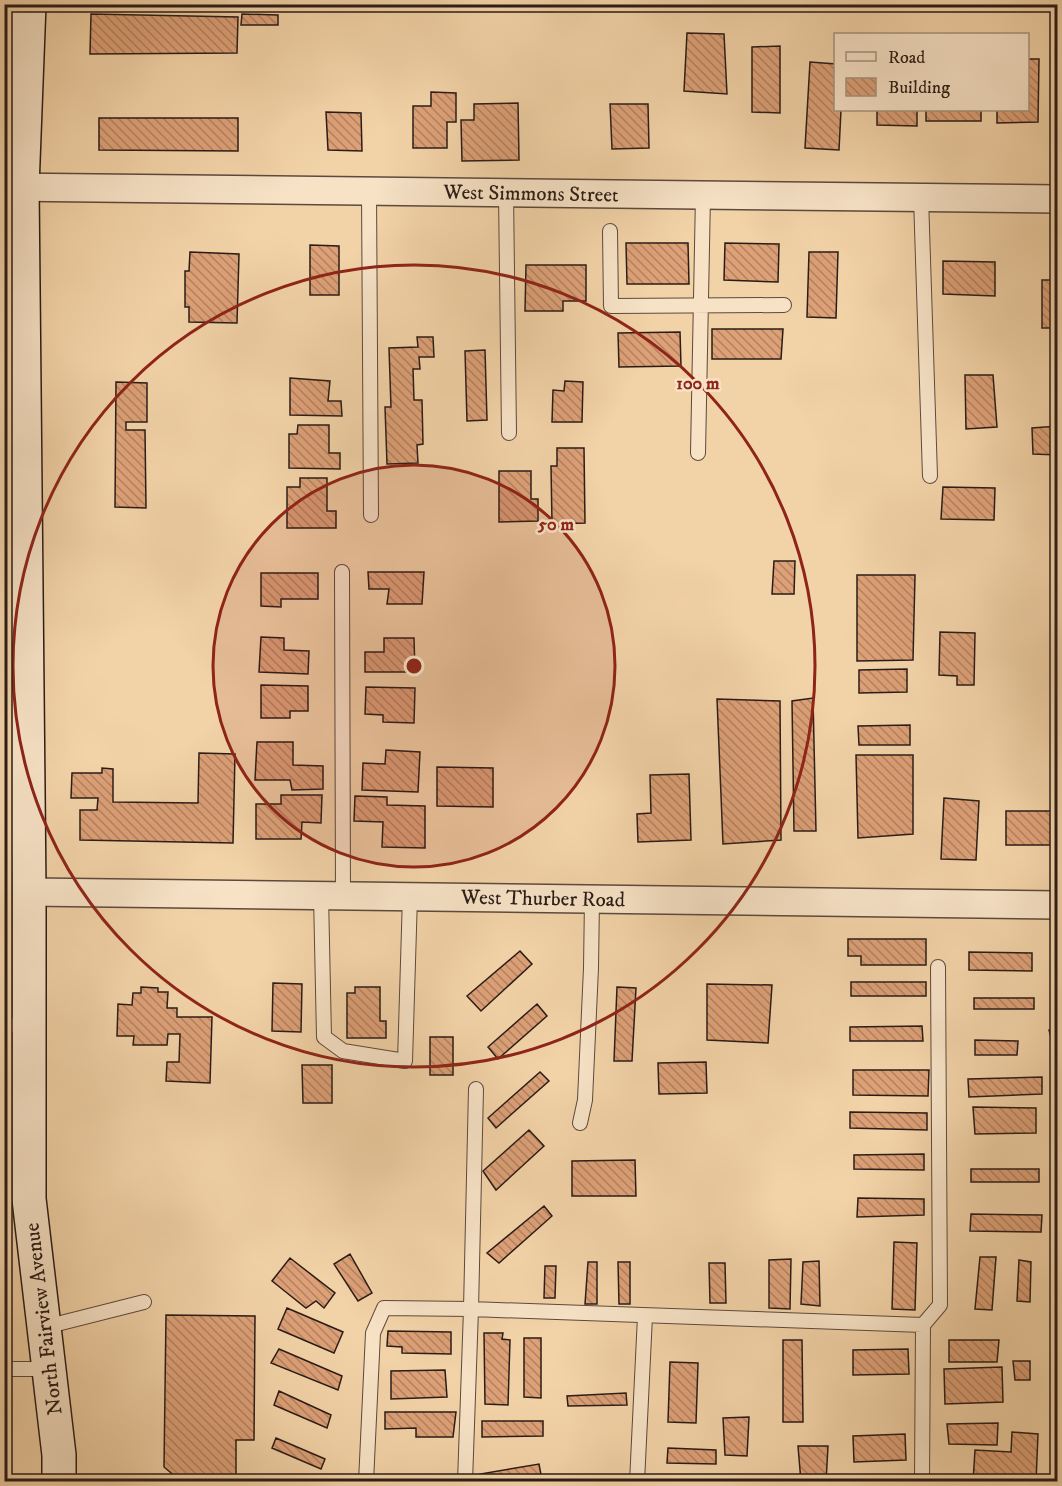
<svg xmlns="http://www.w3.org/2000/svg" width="1062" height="1486" font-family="'IM FELL DW Pica',serif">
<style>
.building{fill:url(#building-back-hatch);stroke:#2a1c17;stroke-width:1.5}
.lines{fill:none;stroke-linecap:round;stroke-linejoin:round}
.lane-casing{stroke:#5c4a3b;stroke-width:16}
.street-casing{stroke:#5c4a3b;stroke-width:30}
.secondary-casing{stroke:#2a1c17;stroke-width:36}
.lane{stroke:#f7e2c6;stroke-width:14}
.street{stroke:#f7e2c6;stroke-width:27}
.secondary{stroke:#f7e2c6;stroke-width:33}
.ring{fill:none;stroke:#8f2418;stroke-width:3}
.labels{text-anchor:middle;stroke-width:5;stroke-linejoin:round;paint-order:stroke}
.street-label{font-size:21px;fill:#2a1c17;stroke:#f7e2c6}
.centre{fill:#8f2418;stroke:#f7e2c6;stroke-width:3}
.ring-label{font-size:18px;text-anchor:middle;font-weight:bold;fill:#8f2418;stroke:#f7e2c6;stroke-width:5;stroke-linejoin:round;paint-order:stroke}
</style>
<defs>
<pattern id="building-back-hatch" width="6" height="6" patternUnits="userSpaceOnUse" patternTransform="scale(1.5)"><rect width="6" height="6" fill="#dda077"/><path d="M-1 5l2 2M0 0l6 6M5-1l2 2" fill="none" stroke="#b38261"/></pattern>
</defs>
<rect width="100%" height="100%" fill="#f2d2a7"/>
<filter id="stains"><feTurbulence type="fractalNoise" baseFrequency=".00333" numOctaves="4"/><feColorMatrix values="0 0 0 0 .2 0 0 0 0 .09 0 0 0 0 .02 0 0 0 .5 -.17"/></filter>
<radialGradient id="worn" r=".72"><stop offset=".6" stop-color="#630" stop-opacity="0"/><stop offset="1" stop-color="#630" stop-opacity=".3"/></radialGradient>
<path class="building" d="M1013,4H1058V7L1013,8Z
M91,14L238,17L237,53L90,54Z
M242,14L278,15V25H241Z
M687,33L724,34L727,94L684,91Z
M780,46V113L752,112V47Z
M1028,59H1039L1038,122L997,123V110H1028Z
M810,62L836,64V110H841L839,150L805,148Z
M431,92L456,93V122H447V148H413V106H431Z
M518,103L519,160L462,161L461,120H474V104Z
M610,104H648L649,148L612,149Z
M877,110H917V126L877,125Z
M926,110H981V121H926Z
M326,112L361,113L362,151L328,150Z
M99,118H238V151L99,150Z
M626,243H688L689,284H627Z
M725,243L779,244L778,282L724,280Z
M310,245L339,246V295H310Z
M190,252L239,254L237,323L189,322V307H185V271H189Z
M809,252H838L836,318L807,317Z
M943,261L995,262V296L943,294Z
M526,265H586V301H563V311H525Z
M1042,280H1058V328H1042Z
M712,329H783L781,359H712Z
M680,332L681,366L619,367L618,333Z
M417,337H433L434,357H419L420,369H413L414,400H422L423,444L417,445L418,463L387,464L385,407H391L389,348L418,347Z
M485,350L487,420L467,421L465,351Z
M965,375H993L997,427L966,429Z
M290,378L330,381L328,401H341L342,416L290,415Z
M565,381L583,382L582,422H552L553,390L564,391Z
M116,382L147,383V422H126V430H145L146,508L115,507Z
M298,425H329V453H340V469L289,468V434H297Z
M1058,426V455L1033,454L1032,428Z
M557,448H584L585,523L552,524L551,466H557Z
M499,471H531V499H538V521L499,522Z
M300,478H327V511H336V528H287V487H300Z
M943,487L995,488L994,520L941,519Z
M774,561H795L794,594H772Z
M368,572H424L422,604H387L389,589H369Z
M261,573H318V599H281V607L261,606Z
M857,575H915L913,660L857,661Z
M940,632L975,633L974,685H957V676L939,675Z
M261,637L284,638V650L309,651L308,674L259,672Z
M384,638H414L415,672H365V652H384Z
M907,669V692L859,693V670Z
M261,685L308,686V711H290V718H261Z
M366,687L415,688L414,723L383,722V715L365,714Z
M813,698L816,831H794L792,701Z
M717,699L780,701L781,840L723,844Z
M910,725V745H859L858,726Z
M257,742H293V765L323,766V789L292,790L290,780H255Z
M386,750L420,752L418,792L362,790L363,763L385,764Z
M199,753L235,754L233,843L80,840V810H97L98,798H71L72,773H102V768L113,769V802L198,803Z
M856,755H913V834L858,838Z
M437,767L493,768V807L437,806Z
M689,774L691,840L638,842L637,814L651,813L650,775Z
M281,795H322L321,823L302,822L301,839H256V804H281Z
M355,796L387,797V805L425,806V848L382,847L383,822L354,821Z
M944,798L979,801L976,860L941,859Z
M1006,811H1058V845H1006Z
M848,939H926V965H861V956H848Z
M520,951L532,964L481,1011L467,996Z
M969,952L1032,953V971L969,970Z
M1058,973V989H1056L1053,974Z
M851,982H926V996H851Z
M273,983L302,984L301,1032L272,1031Z
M707,984L772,985L768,1043L707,1040Z
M141,987L158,988V992H168L167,1008H177V1017H212L210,1083L166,1081L167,1062H179L180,1034H168L167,1045H133L134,1036H117L118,1004L132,1005L133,993H141Z
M355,987H380V1021H386V1038H347V993H355Z
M617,987L636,988L632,1061H614Z
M974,998H1034V1009H974Z
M537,1004L547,1016L498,1059L488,1047Z
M922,1026L923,1041H850V1027Z
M1058,1028V1043L1053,1045L1049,1030Z
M430,1037H453V1075H430Z
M975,1040L1018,1041L1017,1055H975Z
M706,1062L707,1093L659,1094L658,1063Z
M302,1065H332V1103H303Z
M1054,1069H1058V1084H1056Z
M853,1070H929L928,1096L853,1095Z
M540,1072L549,1081L496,1128L488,1118Z
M1042,1077V1094L969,1097L968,1079Z
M973,1107L1036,1108V1133L975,1134Z
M850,1112L927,1113V1130L850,1128Z
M529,1130L544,1146L496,1190L483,1171Z
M924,1154V1170L854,1169V1155Z
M635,1160L636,1196H572V1161Z
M971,1169H1039V1182H971Z
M858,1198L924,1199V1215L857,1217Z
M544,1206L552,1216L499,1263L487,1253Z
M971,1214L1042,1215L1041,1232L970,1231Z
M894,1242L917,1243L915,1310L892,1309Z
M350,1254L372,1293L358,1301L334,1264Z
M980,1257H996L992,1310L975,1309Z
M290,1258L335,1293L324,1308L316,1301L306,1308L272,1281Z
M791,1259L790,1309L769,1308V1260Z
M1019,1260L1031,1262L1030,1302L1017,1301Z
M819,1261L820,1306L801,1304L803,1262Z
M588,1262H597V1304H585Z
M618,1262H630V1304H619Z
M709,1263H725L726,1303H710Z
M545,1266H556L555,1298H544Z
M287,1308L343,1332L334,1353L278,1329Z
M166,1315L255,1316L254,1440H236V1482H182L164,1467Z
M388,1331L451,1332V1354L402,1353V1347L387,1346Z
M484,1333H503L502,1339L510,1340L508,1405L485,1404Z
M524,1338H541V1398L524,1397Z
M783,1340H802L803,1422H783Z
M949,1340H999L997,1362H949Z
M279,1349L342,1376L338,1390L271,1363Z
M908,1349L909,1374L853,1375V1350Z
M1013,1361H1030V1380H1015Z
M670,1362L698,1363L696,1423L668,1422Z
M1002,1367L1003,1402L945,1404L944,1369Z
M445,1370L447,1397L391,1399V1371Z
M279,1391L331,1415L327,1428L274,1405Z
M626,1393L627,1405L568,1406L567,1396Z
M385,1412H456L453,1437H416V1428L385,1429Z
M749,1417L747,1456L725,1455L723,1418Z
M482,1421H543V1436L482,1437Z
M998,1423L997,1445L949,1444L947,1424Z
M1012,1432L1038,1434L1036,1482H973L975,1450L1011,1452Z
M905,1434L906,1460L854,1462L853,1436Z
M276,1438L325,1459L321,1469L272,1448Z
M798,1446H828L826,1482H801Z
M668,1448L716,1450V1464L667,1463Z
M539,1464L542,1480L481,1482L480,1474Z"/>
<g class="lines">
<defs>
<path id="lane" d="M4,14L28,15
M369,191L371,515
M506,192L509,433
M921,197L930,476
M610,231L611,306L784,305
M698,453L703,195
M342,572L343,895
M4,694H27
M321,895L324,1037L343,1051L405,1061L410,896
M4,1025H29
M580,1123L585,1100L591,968L592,899
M45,1327L144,1302
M4,1369H49
M366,1482L373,1333L384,1308L471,1309L476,1089
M465,1482L471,1309L923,1325L940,1305L938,967
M637,1482L645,1316
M922,1482L923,1325"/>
<path id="street" d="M4,187L1058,199
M29,892L1058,905"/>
<path id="secondary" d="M29,4L22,187L29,892V1199L59,1455V1482"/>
</defs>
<use href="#lane" class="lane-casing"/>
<use href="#street" class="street-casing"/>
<use href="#secondary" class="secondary-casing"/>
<use href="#lane" class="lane"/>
<use href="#street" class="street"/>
<use href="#secondary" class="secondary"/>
</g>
<circle cx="414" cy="666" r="201" fill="#8f2418" fill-opacity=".12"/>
<g class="ring">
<circle cx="414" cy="666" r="201"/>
<circle cx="414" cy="666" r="401"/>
</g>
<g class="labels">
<g class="street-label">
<text transform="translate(531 193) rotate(1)" y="7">West Simmons Street</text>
<text transform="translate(543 898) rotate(1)" y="7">West Thurber Road</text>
<text transform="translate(43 1319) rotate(-97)" y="7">North Fairview Avenue</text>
</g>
</g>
<circle cx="414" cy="666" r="9" class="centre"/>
<g class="ring-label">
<text x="698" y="389">100 m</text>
<text x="556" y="530">50 m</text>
</g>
<rect width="1062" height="1486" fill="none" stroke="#f2d2a7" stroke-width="24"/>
<rect x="6" y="6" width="1050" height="1474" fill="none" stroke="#2a1c17" stroke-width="3"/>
<rect x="12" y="12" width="1038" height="1462" fill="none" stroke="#2a1c17" stroke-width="1.5"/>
<rect x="834" y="33" width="195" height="78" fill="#f7e2c6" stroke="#a59380" stroke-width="1.5"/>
<rect x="846" y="52" width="30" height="9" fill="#f7e2c6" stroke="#a59380" stroke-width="1.5"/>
<text x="888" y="63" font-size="18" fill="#2a1c17">Road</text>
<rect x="846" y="78" width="30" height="18" fill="url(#building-back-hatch)" stroke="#a59380" stroke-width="1.5"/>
<text x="888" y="93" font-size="18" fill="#2a1c17">Building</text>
<rect width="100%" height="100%" filter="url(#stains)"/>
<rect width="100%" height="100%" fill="url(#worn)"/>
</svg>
